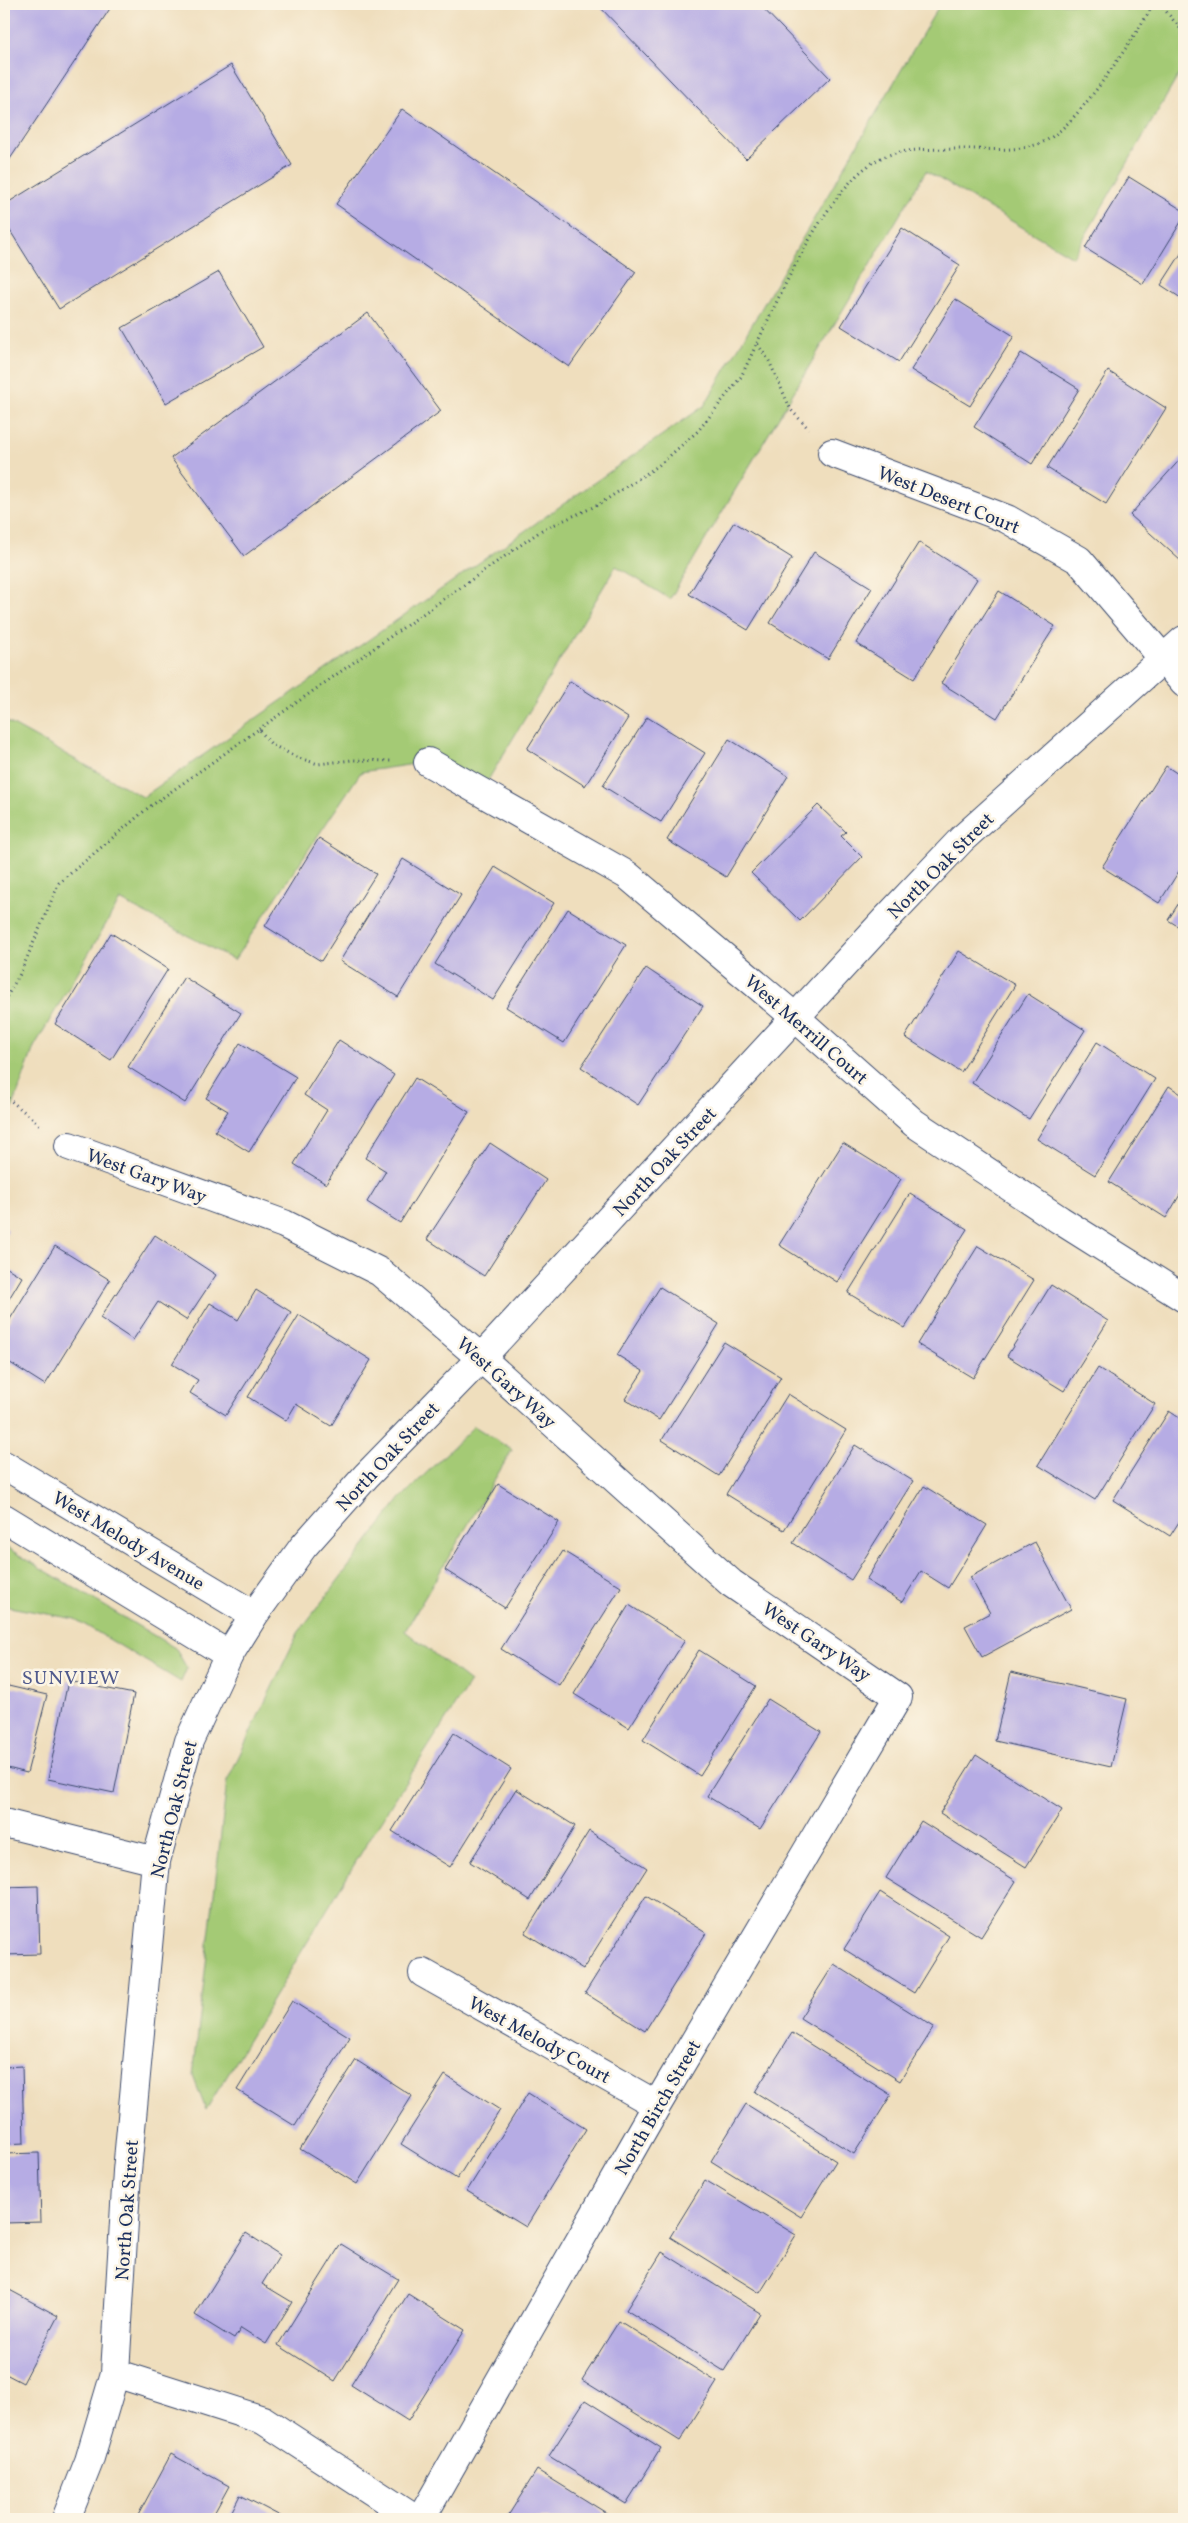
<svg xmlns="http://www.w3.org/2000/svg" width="1188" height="2523" font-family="Vollkorn,serif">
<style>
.green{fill:#a4ca75;stroke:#607c6a}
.building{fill:#b6ace4}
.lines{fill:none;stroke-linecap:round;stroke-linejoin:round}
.minor-casing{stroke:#3b496c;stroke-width:30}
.path{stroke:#3b496c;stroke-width:3;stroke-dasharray:1 4;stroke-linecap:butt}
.minor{stroke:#fff;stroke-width:28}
.labels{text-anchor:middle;stroke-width:5;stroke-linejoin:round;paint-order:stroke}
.street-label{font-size:19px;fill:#1b2f5e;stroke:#fcf5e5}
.neighbourhood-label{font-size:20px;letter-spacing:1px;fill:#515b8d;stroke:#fcf5e5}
</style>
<rect width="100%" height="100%" fill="#fcf5e5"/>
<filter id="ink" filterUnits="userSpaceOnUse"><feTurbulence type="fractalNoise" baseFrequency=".02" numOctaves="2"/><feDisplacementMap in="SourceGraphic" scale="10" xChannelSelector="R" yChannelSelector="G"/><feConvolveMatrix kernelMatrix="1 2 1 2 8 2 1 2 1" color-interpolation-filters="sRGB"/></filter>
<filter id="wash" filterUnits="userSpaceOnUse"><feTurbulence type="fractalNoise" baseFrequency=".0096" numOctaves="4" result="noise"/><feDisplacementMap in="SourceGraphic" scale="20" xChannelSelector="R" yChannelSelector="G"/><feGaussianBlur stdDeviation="1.12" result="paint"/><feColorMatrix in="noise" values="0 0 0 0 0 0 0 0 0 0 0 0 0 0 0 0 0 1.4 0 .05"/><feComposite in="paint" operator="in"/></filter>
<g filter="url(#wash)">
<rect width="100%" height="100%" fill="#efdebd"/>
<path class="green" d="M940,4H1184V66L1073,257L926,171L670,599L616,566L481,792L428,762L361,772L234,960L120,900L34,1047L4,1132V720L143,797L704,406Z
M474,1426L512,1450L405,1631L470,1682L375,1830L206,2110L193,2076L227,1781L298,1633L401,1498Z
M4,1546L175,1648L187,1668L181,1682L75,1619L4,1606Z"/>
<g id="blocks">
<path class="building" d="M4,4H113L8,162L4,159Z
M597,4H759L830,78L746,159Z
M908,4H921L920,8Z
M231,65L292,165L59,309L4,221V205Z
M402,109L636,272L569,367L336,204Z
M1129,177L1184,211V217L1143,284L1085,248Z
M902,228L960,265L899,362L841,326Z
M1184,249V300L1161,285Z
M219,272L263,347L166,403L122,328Z
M955,299L1014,336L970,406L911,370Z
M368,313L441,411L244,556L171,458Z
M1021,353L1079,389L1032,464L974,427Z
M1108,371L1166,408L1106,504L1047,468Z
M1184,455V557L1181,561L1130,515Z
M734,522L792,558L748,630L689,594Z
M919,542L977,579L914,679L856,643Z
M814,552L872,588L828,659L770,623Z
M999,591L1055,626L997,718L941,683Z
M570,681L628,718L585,786L527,749Z
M647,717L705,753L661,822L603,786Z
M729,739L788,776L726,877L667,840Z
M1166,766L1184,778V863L1159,903L1102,867Z
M818,805L846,832L841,836L862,857L800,921L751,873Z
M319,838L376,874L321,961L265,926Z
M403,859L461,895L398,997L340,961Z
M495,867L554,903L493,1000L435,964Z
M1184,895V930L1168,920Z
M568,909L626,945L564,1043L506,1007Z
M111,933L168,969L111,1060L55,1024Z
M959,951L1015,985L961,1072L905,1037Z
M646,968L703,1006L638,1105L581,1067Z
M184,977L241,1013L185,1103L128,1067Z
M1028,994L1085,1030L1029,1119L972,1083Z
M339,1040L394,1075L326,1184L294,1164L327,1110L304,1095Z
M1097,1042L1155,1079L1095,1175L1037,1139Z
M240,1043L296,1077L249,1152L215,1131L228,1111L206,1098Z
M415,1078L469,1112L400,1223L367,1202L386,1171L365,1158Z
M1169,1086L1184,1096V1188L1166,1218L1109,1182Z
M490,1143L546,1180L484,1276L427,1239Z
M843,1143L901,1179L837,1282L779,1245Z
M910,1193L967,1229L905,1328L848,1293Z
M4,1227L8,1230L4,1237Z
M155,1235L216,1275L186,1320L158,1302L133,1340L100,1318Z
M55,1246L110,1280L45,1385L4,1359V1329Z
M978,1246L1034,1280L973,1378L917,1344Z
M4,1266L22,1277L4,1307Z
M1051,1285L1108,1321L1064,1391L1007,1356Z
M660,1287L719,1324L659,1420L625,1399L643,1371L617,1355Z
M256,1290L291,1312L226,1415L190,1393L198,1380L172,1364L210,1303L238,1320Z
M299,1315L371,1360L331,1426L296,1404L286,1421L248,1397Z
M724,1342L781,1377L719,1476L662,1440Z
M1098,1368L1155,1404L1095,1500L1038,1465Z
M788,1394L846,1430L784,1530L726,1494Z
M1169,1411L1184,1421V1514L1170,1536L1113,1500Z
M855,1445L913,1481L851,1580L793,1543Z
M498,1484L559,1522L505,1608L445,1570Z
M924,1486L987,1525L948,1588L921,1571L902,1602L866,1580Z
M1035,1542L1071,1609L982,1657L965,1626L990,1613L970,1577Z
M563,1551L621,1587L559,1685L501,1649Z
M629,1605L685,1640L629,1728L574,1694Z
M699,1650L756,1686L700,1776L643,1740Z
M1011,1672L1127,1699L1111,1767L995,1741Z
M68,1681L134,1694L114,1793L48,1779Z
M4,1685L47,1695L27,1773L4,1767Z
M768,1699L821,1732L760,1829L707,1796Z
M454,1733L511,1769L450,1867L392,1831Z
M976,1755L1062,1810L1026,1867L940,1813Z
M516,1789L575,1826L530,1900L470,1862Z
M921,1821L1016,1881L981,1937L886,1878Z
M589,1831L647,1868L583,1969L525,1933Z
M38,1886L40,1954L4,1955V1887Z
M880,1892L949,1936L914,1993L844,1949Z
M646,1896L706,1933L645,2031L585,1993Z
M834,1964L934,2027L900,2081L800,2018Z
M292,2001L350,2037L295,2126L237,2090Z
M792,2033L891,2095L854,2154L755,2092Z
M356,2060L412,2096L357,2184L300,2149Z
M22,2066L24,2143L4,2144V2067Z
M445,2075L500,2110L457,2179L401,2144Z
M528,2093L586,2129L526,2227L467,2191Z
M746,2104L836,2161L801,2217L711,2161Z
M39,2153L41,2222L4,2223V2154Z
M705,2180L796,2235L760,2293L670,2237Z
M246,2233L280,2255L262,2284L292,2302L266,2344L241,2328L234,2339L195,2315Z
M341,2244L398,2279L335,2381L278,2345Z
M662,2252L760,2313L724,2371L626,2310Z
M4,2287L58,2316L23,2383L4,2373Z
M408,2294L465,2330L408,2421L351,2385Z
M619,2321L717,2382L680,2441L582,2380Z
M585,2400L661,2448L626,2504L549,2456Z
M171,2454L229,2486L211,2519H136Z
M537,2470L616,2519H506Z
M240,2495L286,2519H228Z"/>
</g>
</g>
<g filter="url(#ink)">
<use href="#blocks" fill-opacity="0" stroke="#3b496c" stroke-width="1"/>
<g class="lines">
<defs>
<path id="minor" d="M832,453L1007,519L1079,560L1184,683
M428,762L627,875L796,1018L914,1123L1060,1220L1184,1298
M69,1146L284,1224L380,1272L481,1358L731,1583L898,1697L657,2105L421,2519
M4,1465L254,1615
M4,1518L229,1655
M4,1823L156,1861
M423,1973L657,2105
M115,2373L263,2420L415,2519
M66,2519L89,2461L115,2373L127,2171L156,1861L189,1741L229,1655L254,1615L303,1547L366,1476L481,1358L887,918L962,839L1184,640"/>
</defs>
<use href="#minor" class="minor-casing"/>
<path class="path" d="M1160,4L1184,33
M757,343C782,291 826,191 875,161C899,147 931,150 957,149C984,148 1022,154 1047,140C1080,122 1133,38 1154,4
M259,729L542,530L598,505L658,466L698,431L741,377L757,343L769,361L791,410L809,429
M4,1001L20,974L59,883L148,808L259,729L271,744L296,757L318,764L352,760L394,761
M4,1095L40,1125"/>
<use href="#minor" class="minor"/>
</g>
</g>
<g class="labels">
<g class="street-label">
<text transform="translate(949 499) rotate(22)" y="7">West Desert Court</text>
<text transform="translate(940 865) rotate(-45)" y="7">North Oak Street</text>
<text transform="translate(807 1029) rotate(41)" y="7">West Merrill Court</text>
<text transform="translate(664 1161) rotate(-47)" y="7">North Oak Street</text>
<text transform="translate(147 1175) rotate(20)" y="7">West Gary Way</text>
<text transform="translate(507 1382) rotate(42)" y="7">West Gary Way</text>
<text transform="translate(387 1456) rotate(-47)" y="7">North Oak Street</text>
<text transform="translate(129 1540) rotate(31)" y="7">West Melody Avenue</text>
<text transform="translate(817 1641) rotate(34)" y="7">West Gary Way</text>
<text transform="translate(173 1809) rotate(-76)" y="7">North Oak Street</text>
<text transform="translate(540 2039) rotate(29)" y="7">West Melody Court</text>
<text transform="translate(657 2107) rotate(-60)" y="7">North Birch Street</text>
<text transform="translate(126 2210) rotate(-86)" y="7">North Oak Street</text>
</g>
<g class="neighbourhood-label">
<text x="71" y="1684">SUNVIEW</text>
</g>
</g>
<rect width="1188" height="2523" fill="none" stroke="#fcf5e5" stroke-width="20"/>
</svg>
